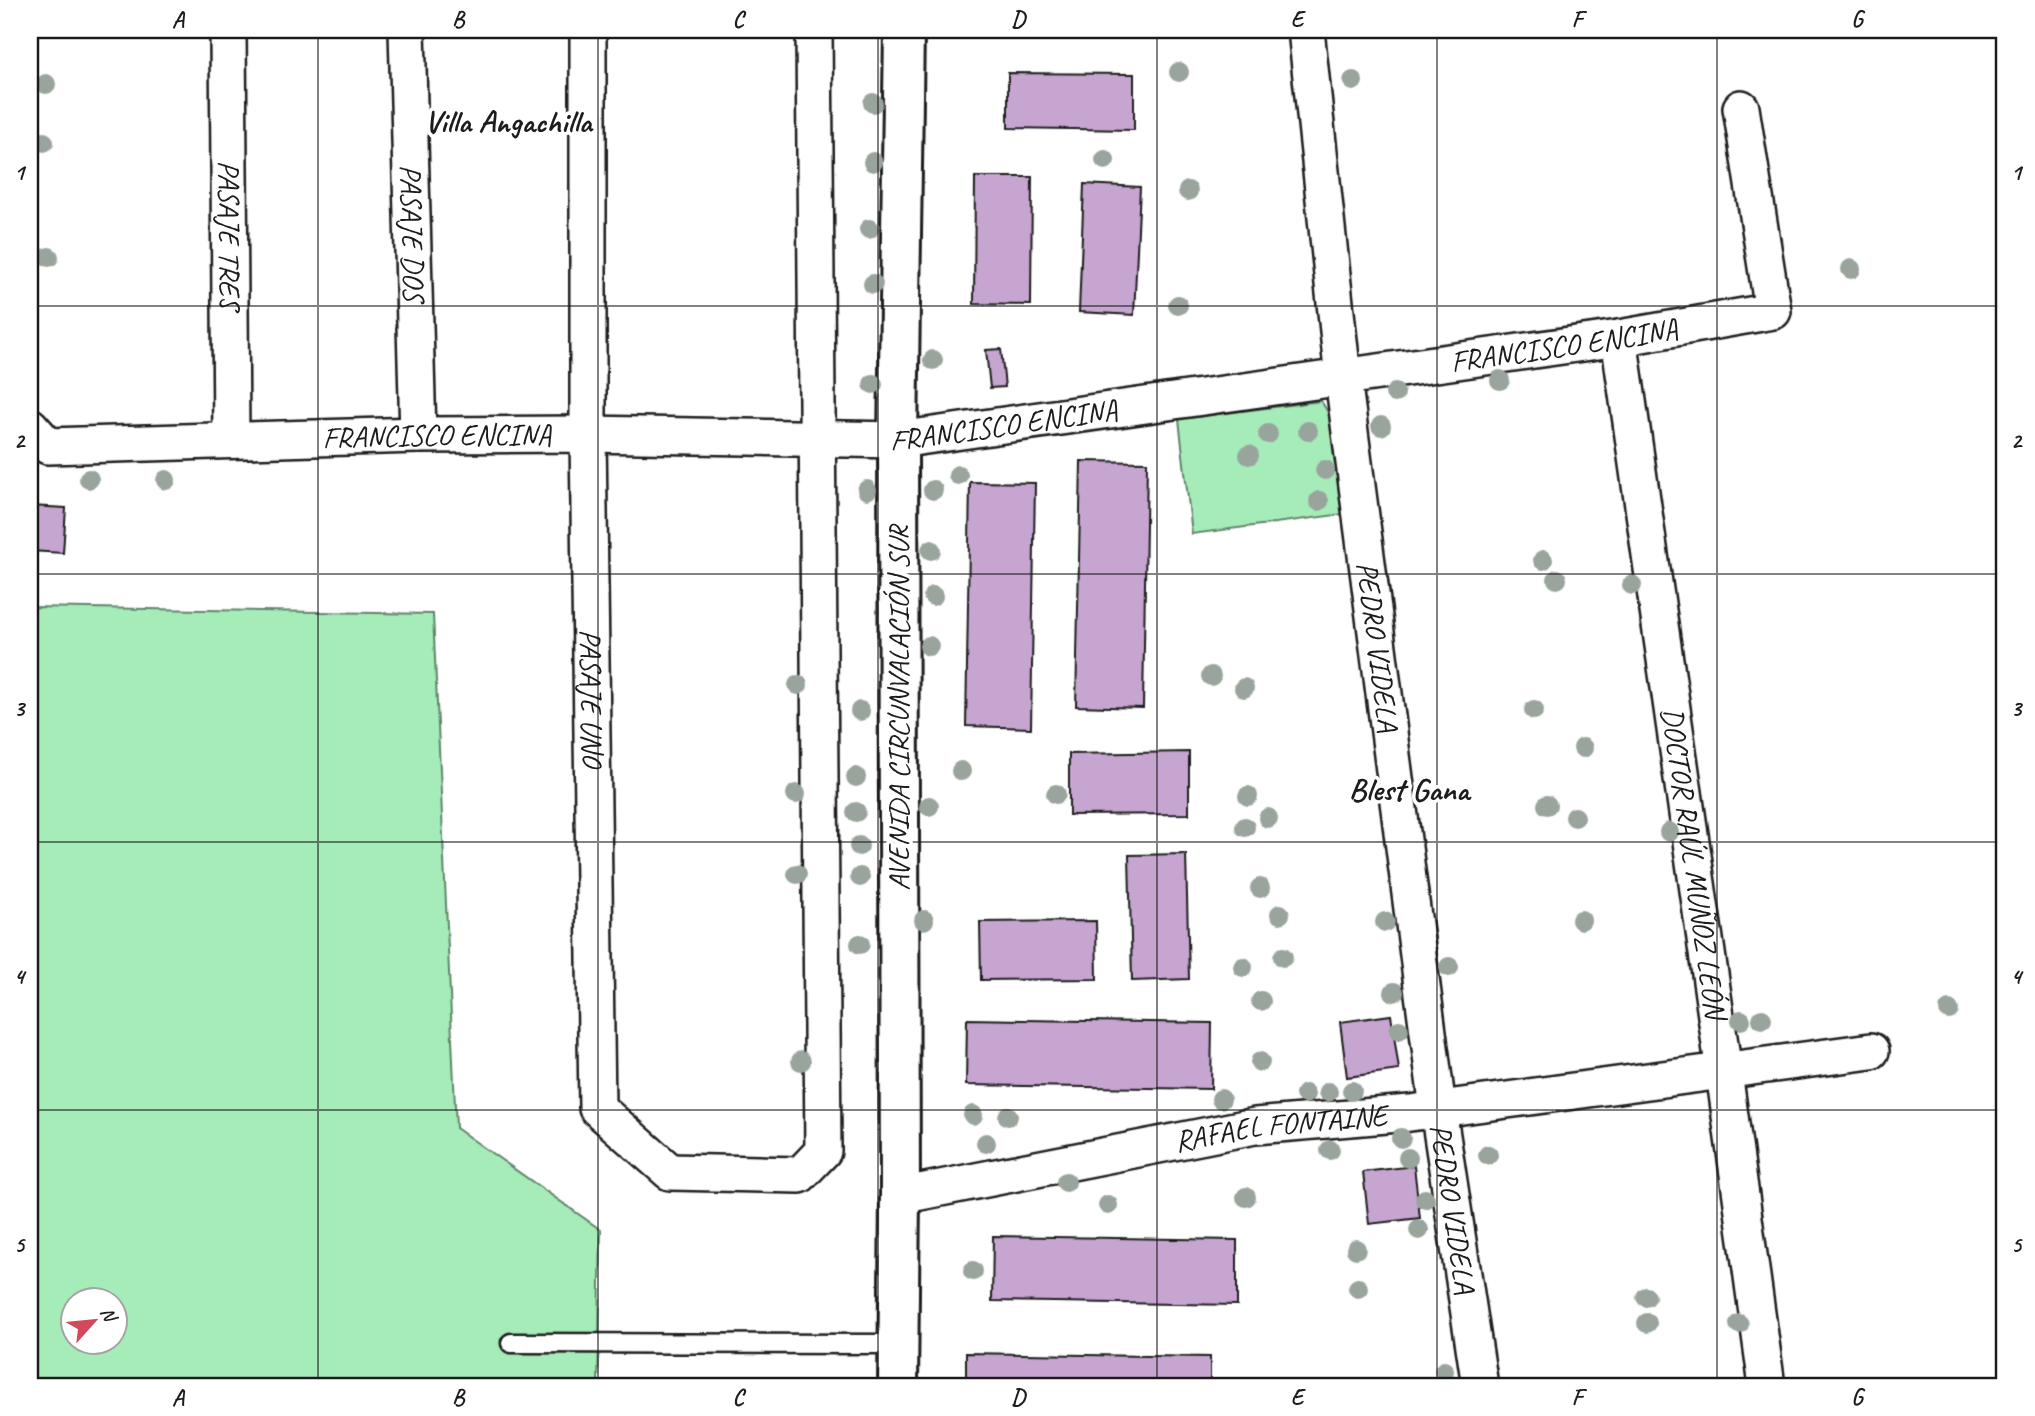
<svg xmlns="http://www.w3.org/2000/svg" width="2035" height="1416" font-family="Caveat,sans-serif">
<style>
.green{fill:#a5ecb9;stroke:#60846a;stroke-width:2;fill-rule:evenodd}
.building{fill:#c6a5d0;stroke:#1c1c1c;stroke-width:2}
.lines{fill:none;stroke-linecap:round;stroke-linejoin:round}
.lane-casing{stroke:#1c1c1c;stroke-width:23}
.street-casing{stroke:#1c1c1c;stroke-width:40}
.secondary-casing{stroke:#1c1c1c;stroke-width:44}
.lane{stroke:#fff;stroke-width:18}
.street{stroke:#fff;stroke-width:35}
.secondary{stroke:#fff;stroke-width:38}
.tree{fill:#99a49c}
.grid{fill:none;stroke:#1c1c1c;stroke-width:2;stroke-opacity:0.55}
.labels{text-anchor:middle;stroke-width:7;stroke-linejoin:round;paint-order:stroke}
.street-label{font-size:30px;fill:#1c1c1c;stroke:#fff}
.neighbourhood-label{font-size:32px;font-weight:bold;fill:#1c1c1c;stroke:#fff}
.neatline{fill:none;stroke:#1c1c1c;stroke-width:2.5}
.grid-label{font-size:23px;text-anchor:middle;font-weight:bold;fill:#1c1c1c}
</style>
<rect width="100%" height="100%" fill="#fff"/>
<filter id="ink" filterUnits="userSpaceOnUse"><feTurbulence type="fractalNoise" baseFrequency=".0143" numOctaves="2"/><feDisplacementMap in="SourceGraphic" scale="14" xChannelSelector="R" yChannelSelector="G"/><feConvolveMatrix kernelMatrix="1 2 1 2 8 2 1 2 1" color-interpolation-filters="sRGB"/></filter>
<g filter="url(#ink)">
<path class="green" d="M1321,401L1331,417L1344,514L1192,534L1179,419Z
M30,607L433,614L456,1128L601,1230L598,1386H30ZM74,1300H116V1342H74Z"/>
<path class="building" d="M1008,73L1134,74V130L1008,128Z
M975,177H1032L1031,305L974,304Z
M1084,184L1140,187L1134,315L1079,312Z
M1001,349L1005,387L990,388L986,350Z
M1081,461L1147,462L1143,708L1076,706Z
M970,482L1035,483L1031,728L966,726Z
M30,506L66,508L63,553L30,551Z
M1189,752V814L1069,815V754Z
M1186,854L1189,979L1132,981L1129,855Z
M1096,921L1097,979L981,980L980,922Z
M1391,1015L1399,1070L1347,1077L1340,1022Z
M967,1019L1212,1023L1211,1089L966,1085Z
M1414,1166L1420,1218L1369,1224L1363,1172Z
M993,1236L1237,1240V1305L992,1301Z
M966,1353L1210,1357V1386H966Z"/>
<g class="lines">
<defs>
<path id="lane" d="M511,1343L898,1344"/>
<g id="street">
<path id="s1" d="M228,30L231,440"/>
<path id="s2" d="M407,30L418,435"/>
<path id="s3" d="M588,30V434L597,1108L670,1172L800,1175L823,1151L814,30"/>
<path id="s4" d="M1306,30L1343,378L1438,1109L1480,1386"/>
<path id="s5" d="M1619,338L1724,1072L1767,1386"/>
<path id="s6" d="M30,426L48,446L418,435L588,434L898,440L1619,338L1773,311L1741,108"/>
<path id="s7" d="M900,1196L1255,1126L1410,1113L1871,1051"/>
</g>
<path id="secondary" d="M898,1386L900,1196L898,440L904,30"/>
</defs>
<use href="#lane" class="lane-casing"/>
<use href="#street" class="street-casing"/>
<use href="#secondary" class="secondary-casing"/>
<use href="#lane" class="lane"/>
<use href="#street" class="street"/>
<use href="#secondary" class="secondary"/>
</g>
<g class="tree">
<circle cx="1179" cy="72" r="10"/>
<circle cx="1353" cy="81" r="10"/>
<circle cx="46" cy="84" r="10"/>
<circle cx="873" cy="103" r="10"/>
<circle cx="44" cy="142" r="10"/>
<circle cx="1105" cy="160" r="10"/>
<circle cx="873" cy="162" r="10"/>
<circle cx="1188" cy="191" r="10"/>
<circle cx="869" cy="229" r="10"/>
<circle cx="49" cy="257" r="10"/>
<circle cx="1851" cy="269" r="10"/>
<circle cx="873" cy="284" r="10"/>
<circle cx="1178" cy="305" r="10"/>
<circle cx="933" cy="360" r="10"/>
<circle cx="1500" cy="380" r="10"/>
<circle cx="873" cy="384" r="10"/>
<circle cx="1395" cy="393" r="10"/>
<circle cx="1381" cy="426" r="10"/>
<circle cx="1308" cy="431" r="10"/>
<circle cx="1268" cy="434" r="10"/>
<circle cx="1249" cy="455" r="10"/>
<circle cx="1325" cy="470" r="10"/>
<circle cx="958" cy="475" r="10"/>
<circle cx="89" cy="479" r="10"/>
<circle cx="166" cy="480" r="10"/>
<circle cx="867" cy="490" r="10"/>
<circle cx="933" cy="490" r="10"/>
<circle cx="1319" cy="501" r="10"/>
<circle cx="931" cy="550" r="10"/>
<circle cx="1543" cy="560" r="10"/>
<circle cx="1557" cy="579" r="10"/>
<circle cx="1632" cy="585" r="10"/>
<circle cx="933" cy="596" r="10"/>
<circle cx="929" cy="646" r="10"/>
<circle cx="1211" cy="676" r="10"/>
<circle cx="798" cy="685" r="10"/>
<circle cx="1244" cy="688" r="10"/>
<circle cx="1534" cy="710" r="10"/>
<circle cx="860" cy="711" r="10"/>
<circle cx="1583" cy="748" r="10"/>
<circle cx="961" cy="771" r="10"/>
<circle cx="856" cy="777" r="10"/>
<circle cx="796" cy="794" r="10"/>
<circle cx="1056" cy="794" r="10"/>
<circle cx="1248" cy="796" r="10"/>
<circle cx="1547" cy="805" r="10"/>
<circle cx="929" cy="806" r="10"/>
<circle cx="856" cy="812" r="10"/>
<circle cx="1575" cy="817" r="10"/>
<circle cx="1268" cy="818" r="10"/>
<circle cx="1245" cy="827" r="10"/>
<circle cx="1669" cy="832" r="10"/>
<circle cx="859" cy="846" r="10"/>
<circle cx="797" cy="874" r="10"/>
<circle cx="860" cy="877" r="10"/>
<circle cx="1260" cy="888" r="10"/>
<circle cx="1280" cy="914" r="10"/>
<circle cx="924" cy="920" r="10"/>
<circle cx="1581" cy="920" r="10"/>
<circle cx="1385" cy="922" r="10"/>
<circle cx="860" cy="944" r="10"/>
<circle cx="1283" cy="957" r="10"/>
<circle cx="1243" cy="967" r="10"/>
<circle cx="1449" cy="967" r="10"/>
<circle cx="1394" cy="992" r="10"/>
<circle cx="1261" cy="1001" r="10"/>
<circle cx="1949" cy="1010" r="10"/>
<circle cx="1762" cy="1019" r="10"/>
<circle cx="1741" cy="1020" r="10"/>
<circle cx="1399" cy="1030" r="10"/>
<circle cx="801" cy="1061" r="10"/>
<circle cx="1260" cy="1062" r="10"/>
<circle cx="1352" cy="1091" r="10"/>
<circle cx="1328" cy="1092" r="10"/>
<circle cx="1305" cy="1094" r="10"/>
<circle cx="1221" cy="1099" r="10"/>
<circle cx="973" cy="1115" r="10"/>
<circle cx="1008" cy="1116" r="10"/>
<circle cx="1401" cy="1138" r="10"/>
<circle cx="986" cy="1143" r="10"/>
<circle cx="1330" cy="1150" r="10"/>
<circle cx="1488" cy="1155" r="10"/>
<circle cx="1408" cy="1158" r="10"/>
<circle cx="1066" cy="1182" r="10"/>
<circle cx="1246" cy="1197" r="10"/>
<circle cx="1425" cy="1199" r="10"/>
<circle cx="1108" cy="1205" r="10"/>
<circle cx="1419" cy="1230" r="10"/>
<circle cx="1356" cy="1249" r="10"/>
<circle cx="973" cy="1271" r="10"/>
<circle cx="1358" cy="1288" r="10"/>
<circle cx="1646" cy="1297" r="10"/>
<circle cx="1647" cy="1323" r="10"/>
<circle cx="1739" cy="1324" r="10"/>
<circle cx="1444" cy="1371" r="10"/>
</g>
</g>
<path class="grid" d="M318,30V1386M598,30V1386M878,30V1386M1157,30V1386M1437,30V1386M1717,30V1386M30,306H2005M30,574H2005M30,842H2005M30,1110H2005"/>
<g class="labels">
<g class="street-label">
<text dy="10" stroke="none"><textPath href="#s2" startOffset="203">PASAJE DOS</textPath></text>
<text dy="10" stroke="none"><textPath href="#s1" startOffset="205">PASAJE TRES</textPath></text>
<text dy="10" stroke="none"><textPath href="#s6" startOffset="1550">FRANCISCO ENCINA</textPath></text>
<text dy="10" stroke="none"><textPath href="#s6" startOffset="984">FRANCISCO ENCINA</textPath></text>
<text dy="10" stroke="none"><textPath href="#s6" startOffset="416">FRANCISCO ENCINA</textPath></text>
<text dy="10" stroke="none"><textPath href="#s4" startOffset="621">PEDRO VIDELA</textPath></text>
<text dy="10" stroke="none"><textPath href="#s3" startOffset="668">PASAJE UNO</textPath></text>
<text transform="translate(898 708) rotate(-90)" y="10">AVENIDA CIRCUNVALACIÓN SUR</text>
<text dy="10" stroke="none"><textPath href="#s5" startOffset="530">DOCTOR RAÚL MUÑOZ LEÓN</textPath></text>
<text dy="10" stroke="none"><textPath href="#s7" startOffset="387">RAFAEL FONTAINE</textPath></text>
<text dy="10" stroke="none"><textPath href="#s4" startOffset="1188">PEDRO VIDELA</textPath></text>
</g>
<g class="neighbourhood-label">
<text x="508" y="132">Villa Angachilla</text>
<text x="1409" y="800">Blest Gana</text>
</g>
</g>
<rect width="2035" height="1416" fill="none" stroke="#fff" stroke-width="77"/>
<g transform="translate(94 1321) rotate(63)"><circle r="33" fill="#ffffff" stroke="#a4a4a4" stroke-width="2"/>
<path d="M0-5L12 26L0 18L-12 26Z" fill="#d1495b"/>
<text y="-10" font-size="19" font-weight="bold" text-anchor="middle" fill="#1c1c1c">N</text>
</g>
<rect x="38" y="38" width="1958" height="1340" class="neatline"/>
<g class="grid-label">
<text x="178" y="27">A</text>
<text x="458" y="27">B</text>
<text x="738" y="27">C</text>
<text x="1018" y="27">D</text>
<text x="1297" y="27">E</text>
<text x="1577" y="27">F</text>
<text x="1857" y="27">G</text>
<text x="19" y="180">1</text>
<text x="2016" y="180">1</text>
<text x="19" y="448">2</text>
<text x="2016" y="448">2</text>
<text x="19" y="716">3</text>
<text x="2016" y="716">3</text>
<text x="19" y="984">4</text>
<text x="2016" y="984">4</text>
<text x="19" y="1252">5</text>
<text x="2016" y="1252">5</text>
<text x="178" y="1405">A</text>
<text x="458" y="1405">B</text>
<text x="738" y="1405">C</text>
<text x="1018" y="1405">D</text>
<text x="1297" y="1405">E</text>
<text x="1577" y="1405">F</text>
<text x="1857" y="1405">G</text>
</g>
</svg>
